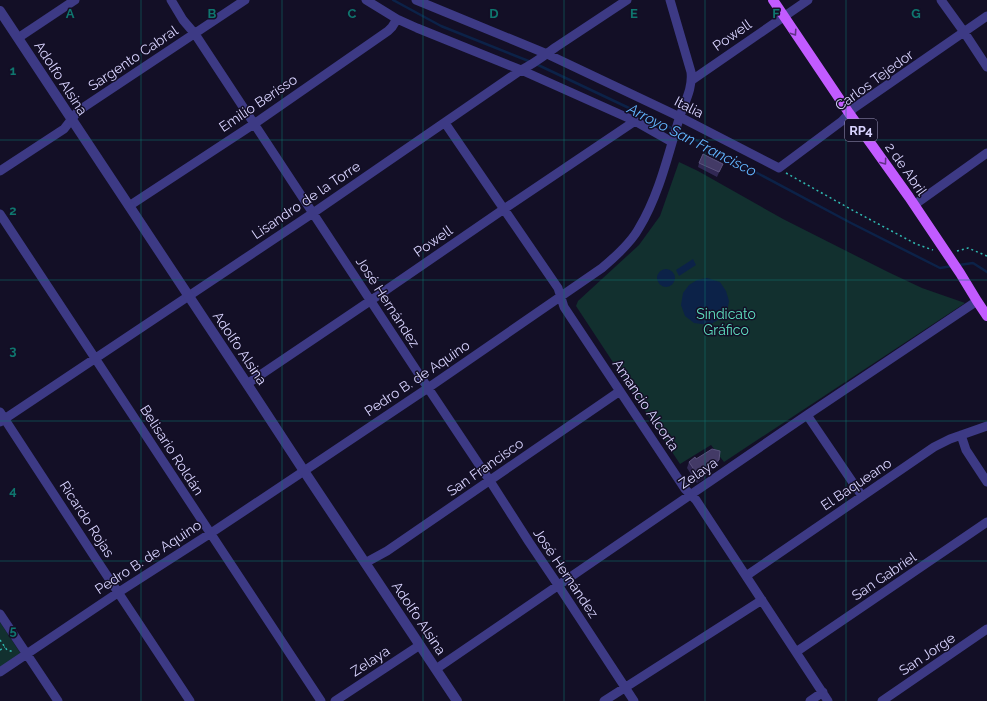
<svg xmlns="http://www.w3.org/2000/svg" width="987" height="701" font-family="Raleway,sans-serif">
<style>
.green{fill:#12302f}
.water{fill:#0c2248}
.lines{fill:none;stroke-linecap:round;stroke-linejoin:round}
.stream{stroke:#0c2248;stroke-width:2.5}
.path{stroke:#2fb8b0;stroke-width:1.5;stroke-dasharray:2 3;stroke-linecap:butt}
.minor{stroke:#3d3a85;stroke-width:9}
.tertiary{stroke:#3d3a85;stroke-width:10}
.primary{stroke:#c25bff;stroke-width:10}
.wall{fill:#312854}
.shaded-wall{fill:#1d163a}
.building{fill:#433a66;stroke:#5a527e}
.oneway{stroke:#623188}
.grid{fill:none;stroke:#0f766e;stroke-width:1;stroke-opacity:0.55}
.labels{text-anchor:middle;stroke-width:3;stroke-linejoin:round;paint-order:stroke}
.shield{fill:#130f26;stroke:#9e99be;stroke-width:1}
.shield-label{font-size:13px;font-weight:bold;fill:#d9d4ff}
.street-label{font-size:14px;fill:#d9d4ff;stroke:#130f26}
.park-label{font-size:14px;fill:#5fe0c0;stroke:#130f26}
.water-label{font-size:15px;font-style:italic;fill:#62b6ff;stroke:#130f26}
.grid-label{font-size:13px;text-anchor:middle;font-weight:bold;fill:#0f766e;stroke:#130f26;stroke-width:3;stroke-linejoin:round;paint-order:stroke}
</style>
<rect width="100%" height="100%" fill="#130f26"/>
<path class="green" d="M679,162L698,171L783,219L888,272L922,288L965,303L724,462L711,445L680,464L576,306L578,301L639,245L660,216Z
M0,622L21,654L0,668Z"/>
<path class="water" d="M693,259L696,265L679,276L676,270Z
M657 278a9 9 0 1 1 18 0a9 9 0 1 1-18 0Z
M707,278L720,282L726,291L729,301L727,312L720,319L709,325L694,323L685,316L681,305L683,293L689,285L697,280Z"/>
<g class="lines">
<path class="stream" d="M393,0L441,26L531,62
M536,64L686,135L851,223L940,268L952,266
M959,265L973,263L987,272"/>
<path class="path" d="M786,173L854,211L916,244L933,250
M957,251L968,248L987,256
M0,640L7,650L14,652
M0,650L5,647"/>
<path class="minor" d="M171,0L183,20L195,34L428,388L490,481L529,542L558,585L634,701
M366,0L397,19L417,28L521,70L635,121L672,142
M416,0L547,54L680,117L779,168L842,121L854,108L987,16
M941,0L964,32L987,67
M18,38L75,0
M692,80L808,0
M445,123L558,288L564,307L685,489L696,500L828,701
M0,171L64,129L78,111L245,0
M914,205L987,153
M129,206L254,124L388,31L392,27L397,19
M0,214L321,701
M247,384L370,301L504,209L635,121
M0,412L96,559L190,701
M807,415L862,496
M0,422L313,213L521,70C534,64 545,55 556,47L627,0
M961,435L966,450L987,482
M365,563L387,551L620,391
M746,576L934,447L950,439L987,426
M0,614L58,701
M796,652L987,522
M436,669L807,415L977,301
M0,672L119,592L211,533L304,471L428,388L602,268C615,257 631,243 639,228C659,195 668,155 679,119C684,103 693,89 691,72L670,0
M335,701L420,645
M604,701L762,600
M810,701L823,692
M882,701L987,629"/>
<path class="tertiary" d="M0,11L247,384L304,471L457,701"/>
<path class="primary" d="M773,0L849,113L909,197L960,273L977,301L987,316"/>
</g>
<path class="wall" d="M699,163L721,168L717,177L698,167Z
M696,459L719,460L717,467L706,474L704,479L697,483L687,468L689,462Z"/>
<path class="shaded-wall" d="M719,460L717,467L706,474L704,479L697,483L699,477L705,470Z"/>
<path class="building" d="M703,154L723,164L719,172L699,163Z
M712,449L720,451L719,460L705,470L707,473L699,477L689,462L695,457L696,459Z"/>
<defs><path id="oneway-chevron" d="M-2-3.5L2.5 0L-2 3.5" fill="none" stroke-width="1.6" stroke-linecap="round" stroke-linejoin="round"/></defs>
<g class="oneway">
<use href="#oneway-chevron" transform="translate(794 33) rotate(56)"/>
<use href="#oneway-chevron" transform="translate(884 162) rotate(54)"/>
</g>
<path class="grid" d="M141,0V701M282,0V701M423,0V701M564,0V701M705,0V701M846,0V701M0,140H987M0,280H987M0,421H987M0,561H987"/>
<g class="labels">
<rect class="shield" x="845" y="119" width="32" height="22" rx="3"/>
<g class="shield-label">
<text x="861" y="135">RP4</text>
</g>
<g class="street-label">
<text transform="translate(732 35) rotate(-35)" y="5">Powell</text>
<text transform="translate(133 58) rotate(-34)" y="5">Sargento Cabral</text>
<text transform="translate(61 78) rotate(57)" y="5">Adolfo Alsina</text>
<text transform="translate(874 80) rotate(-36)" y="5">Carlos Tejedor</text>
<text transform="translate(258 103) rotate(-34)" y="5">Emilio Berisso</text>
<text transform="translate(689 107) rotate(27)" y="5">Italia</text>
<text transform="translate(906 169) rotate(55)" y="5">2 de Abril</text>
<text transform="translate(306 200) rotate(-34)" y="5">Lisandro de la Torre</text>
<text transform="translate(433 241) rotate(-35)" y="5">Powell</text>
<text transform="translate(388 302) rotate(57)" y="5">José Hernández</text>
<text transform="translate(240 348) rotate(56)" y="5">Adolfo Alsina</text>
<text transform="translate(417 378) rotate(-34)" y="5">Pedro B. de Aquino</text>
<text transform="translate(646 405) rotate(56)" y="5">Amancio Alcorta</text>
<text transform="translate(172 450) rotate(57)" y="5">Belisario Roldán</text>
<text transform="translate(485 467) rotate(-35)" y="5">San Francisco</text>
<text transform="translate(698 473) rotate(-34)" y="5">Zelaya</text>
<text transform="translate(856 484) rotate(-34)" y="5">El Baqueano</text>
<text transform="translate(87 519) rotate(57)" y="5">Ricardo Rojas</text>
<text transform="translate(148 557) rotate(-33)" y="5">Pedro B. de Aquino</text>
<text transform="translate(566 573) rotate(56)" y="5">José Hernández</text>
<text transform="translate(884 576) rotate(-34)" y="5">San Gabriel</text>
<text transform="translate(419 618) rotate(56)" y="5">Adolfo Alsina</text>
<text transform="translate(927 654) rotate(-34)" y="5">San Jorge</text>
<text transform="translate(370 661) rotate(-33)" y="5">Zelaya</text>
</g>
<g class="park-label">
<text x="726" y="319">Sindicato<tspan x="726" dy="16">Gráfico</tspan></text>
</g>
<g class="water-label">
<text transform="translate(692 140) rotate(27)" y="5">Arroyo San Francisco</text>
</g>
</g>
<g class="grid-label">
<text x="70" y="18">A</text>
<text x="212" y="18">B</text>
<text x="352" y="18">C</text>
<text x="494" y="18">D</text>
<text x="634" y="18">E</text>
<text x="776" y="18">F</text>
<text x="916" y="18">G</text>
<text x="13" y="75">1</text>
<text x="13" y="215">2</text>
<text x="13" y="355">3</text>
<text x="13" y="495">4</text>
<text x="13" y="635">5</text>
</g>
</svg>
